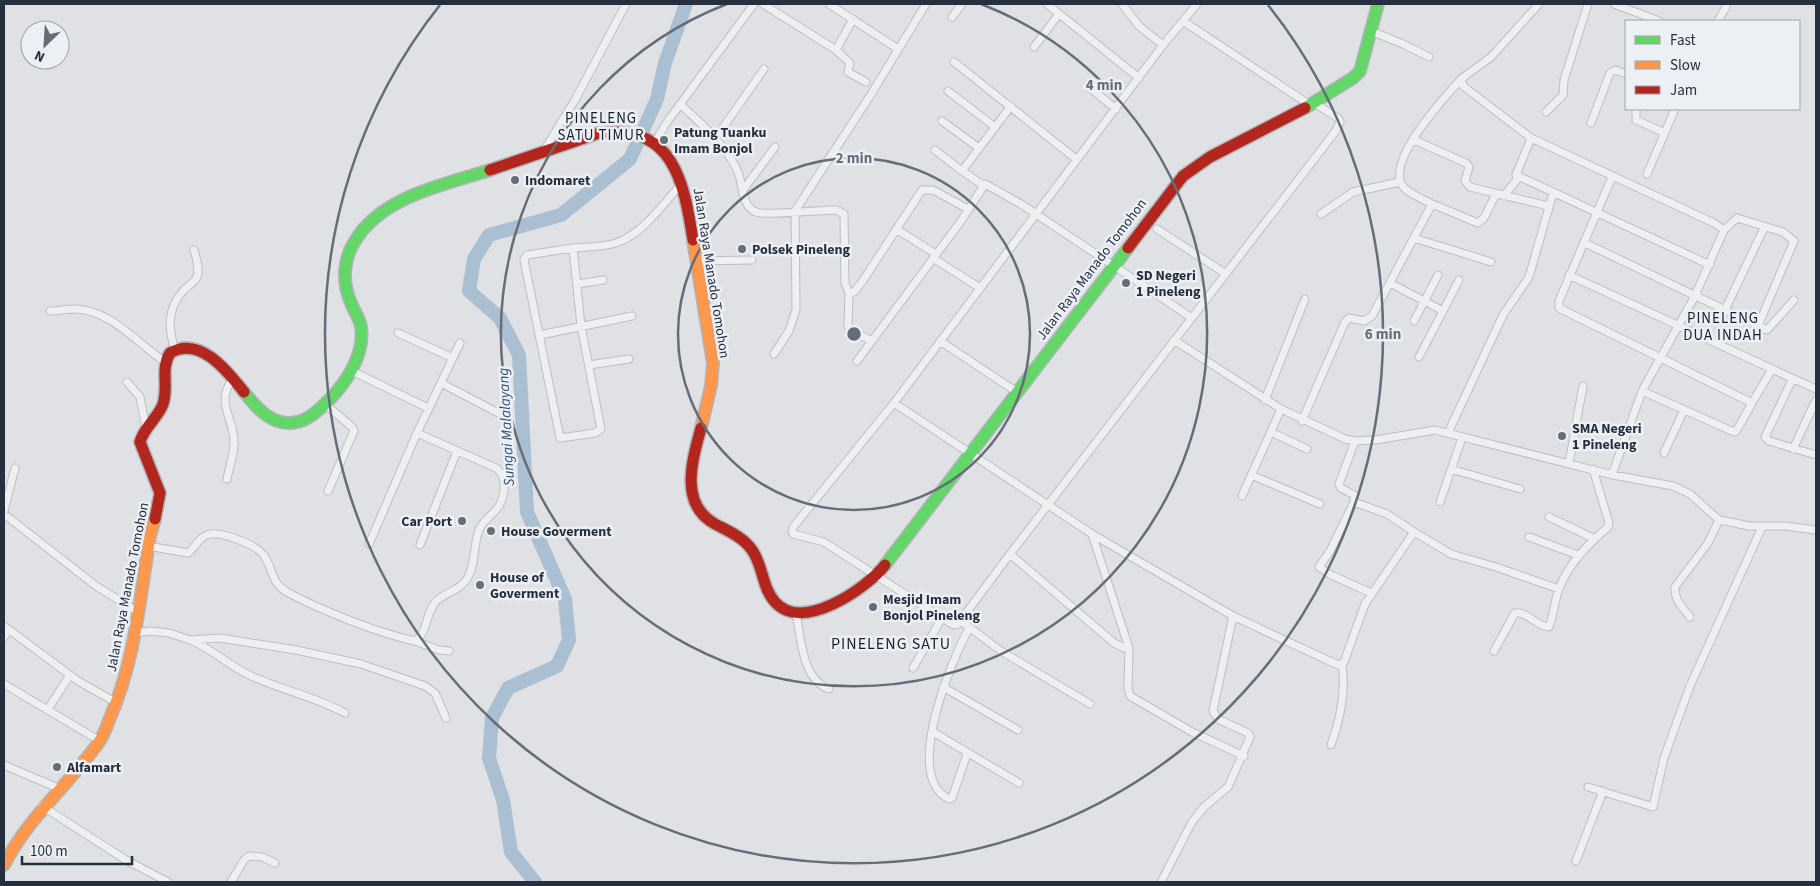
<svg xmlns="http://www.w3.org/2000/svg" width="1820" height="886" font-family="'Source Sans 3',sans-serif">
<style>
.lines{fill:none;stroke-linecap:round;stroke-linejoin:round}
.river{stroke:#aabfd2;stroke-width:14}
.street-casing{stroke:#bdbfc2;stroke-width:9}
.fast-casing{stroke:#b1b4b9;stroke-width:14}
.slow-casing{stroke:#b1b4b9;stroke-width:14}
.jam-casing{stroke:#b1b4b9;stroke-width:14}
.street{stroke:#eeeff1;stroke-width:7}
.fast{stroke:#63d668;stroke-width:11}
.slow{stroke:#ff974d;stroke-width:11}
.jam{stroke:#b3261e;stroke-width:11}
.ring{fill:none;stroke:#666d78;stroke-width:2.5}
.poi-dot{fill:#666d78;stroke:#ecf0f5;stroke-width:2}
.labels{text-anchor:middle;stroke-width:5;stroke-linejoin:round;paint-order:stroke}
.poi-label{font-size:14px;font-weight:bold;fill:#252f3e;stroke:#ecf0f5;text-anchor:start}
.street-label{font-size:14px;fill:#252f3e;stroke:#ecf0f5}
.neighbourhood-label{font-size:15px;letter-spacing:1px;fill:#18202f;stroke:#ecf0f5}
.water-label{font-size:15px;font-style:italic;fill:#2d4f74;stroke:#ecf0f5}
.quarter-label{font-size:16px;letter-spacing:1px;fill:#18202f;stroke:#ecf0f5}
.centre{fill:#666d78;stroke:#ecf0f5;stroke-width:2.5}
.ring-label{font-size:15px;text-anchor:middle;font-weight:bold;fill:#666d78;stroke:#ecf0f5;stroke-width:5;stroke-linejoin:round;paint-order:stroke}
</style>
<rect width="100%" height="100%" fill="#dfe1e4"/>
<g class="lines">
<path class="river" d="M535,882L511,852L503,800L489,758L492,718L508,688L557,666L569,640L565,599L527,512L519,355L500,318L469,291L474,259L489,235L561,215L630,159L657,99L665,63L686,4"/>
<defs>
<path id="street" d="M763,4L836,50L850,63L848,72L866,82
M829,4L898,49
M1047,4L1139,78
M1122,4L1139,26L1163,45
M1197,4L1163,45L894,403L794,526L792,531L793,534L824,542L942,618L954,625L958,624L1010,554L1335,132L1340,122L1338,118L1314,103
M1539,4L1491,57L1461,79L1463,86L1531,138L1714,223L1724,230L1695,296L1642,391L1612,475
M1614,4L1659,21
M952,17L962,4
M1183,21L1310,105
M1718,21L1726,7
M1371,31L1403,44L1429,57
M1034,47L1059,14
M836,50L853,19
M954,62L1076,159
M1089,87L1116,109
M948,91L995,127
M681,105C702,124 727,146 738,172C743,184 741,206 756,212C765,216 821,210 836,210L844,214L845,283L849,293L854,292L862,282L922,190H933L968,209
M1636,109V120L1665,133
M1546,112L1563,95L1564,80L1588,4
M942,121L979,148
M1591,123L1610,73L1615,70L1626,74
M1531,138L1516,175L1710,265
M715,139L764,69
M1414,140L1466,163L1469,167L1465,181L1470,187L1548,206
M655,142L667,122L754,4
M935,150L962,171L1011,106
M543,152L575,100L626,4
M962,171L983,185
M1647,174L1675,109
M743,190L775,147
M1504,196L1519,177
M1432,204L1478,223L1484,218L1496,194
M1321,214L1353,192L1400,182
M896,229L936,254
M1157,229L1226,274
M1724,230L1737,218L1783,232L1794,241L1758,326
M1414,238L1491,262
M1585,243L1767,330L1794,300
M573,248L527,255L524,260L560,438L595,433L601,429L581,326L573,248C587,247 603,247 616,243C643,234 664,203 682,183
M933,258L980,288
M696,261L752,260
M1569,275L1772,369L1752,403L1559,308V301L1612,177
M1390,283L1443,311L1419,357
M578,284L603,280
M849,293L848,326L852,331L872,341
M1725,310L1764,228
M50,311C58,311 66,309 74,309C110,309 137,343 165,362
M1443,311L1459,280
M1414,321L1438,275
M398,333L453,358
M540,335L632,316
M1174,340L1281,409L1345,439L1355,441L1376,440L1435,430L1613,475L1673,486L1690,494L1719,520L1730,522L1749,526H1785L1816,530
M940,341L1017,392
M175,350C168,328 167,309 183,291C187,286 194,283 197,277C200,268 196,258 194,250
M774,354L789,331L796,310L795,211L870,96L926,4
M857,361L961,221L985,184L1021,204L1192,318
M589,365L629,359
M1772,369L1816,389
M352,371L428,408
M1792,380L1765,437L1769,441L1816,455
M127,382L140,397L146,428
M441,383L504,416
M1642,391L1734,432L1737,430L1752,403
M1265,400L1305,299
M894,403L1092,534L1233,616L1338,665L1344,662L1365,604L1414,532L1387,514L1354,502V495L1341,488L1339,484L1355,441
M325,404L352,427L354,431L328,491
M1302,421L1345,322L1349,318L1364,321L1372,316L1432,204C1424,199 1405,193 1401,183C1390,156 1444,98 1461,79
M1271,432L1307,449
M1448,433L1503,315L1529,277L1553,193
M1793,449L1816,400
M1664,453L1684,410
M1569,463L1583,386
M1451,469L1520,489
M1251,475L1320,504
M227,479C229,467 235,453 234,441C233,415 215,404 233,378
M1242,496L1281,409
M1354,502L1330,551L1319,567L1329,574L1371,593
M1440,502L1462,438
M4,511L15,468
M4,514L96,586L138,612
M1549,517L1595,539
M1414,532L1451,554L1496,567L1559,589
M1529,537L1578,555
M369,544L417,433L460,343
M420,545L457,451
M148,546L188,553C195,548 198,538 207,535C219,530 254,544 263,554C273,567 271,584 287,592C320,610 378,633 415,641C427,634 426,614 434,604C441,593 459,592 467,579C476,564 473,546 479,530C483,520 493,515 499,506C505,495 508,476 496,468L417,433
M1010,554L1114,643L1124,648H1129L1092,534
M796,613C801,638 802,680 829,689
M1690,617C1683,608 1674,600 1675,587L1708,543L1719,520
M961,621L1001,651L1090,704
M4,626L78,681L117,703
M135,633L150,631L169,633L190,640L220,638L296,650L361,664L425,686L435,693L446,718
M4,637L9,630
M191,640C213,650 230,666 251,676C282,690 316,697 345,713
M415,641L439,650L449,651
M1129,648L1128,688L1130,696L1192,732L1244,756
M1494,651L1515,613C1527,611 1537,627 1549,627C1554,615 1554,601 1559,589C1568,564 1588,544 1608,527L1609,523L1593,469
M913,668L942,618
M4,684L100,741
M943,687L1018,730
M48,709L70,675
M933,732L1019,783
M1331,745C1340,720 1346,690 1342,664
M967,754L952,798L949,799C902,776 952,660 969,628
M4,765L58,788
M1588,787L1653,807L1664,758L1690,686L1762,527
M42,806L126,860L168,882
M1576,861L1603,791
M231,882L244,860L249,856L262,857L275,863
M1161,882L1192,822L1204,807L1228,787L1250,737L1248,733L1218,719L1213,711L1233,616"/>
<path id="fast" d="M1305,108L1353,78L1360,71L1378,4
M244,392C255,406 270,424 290,423C305,423 317,412 328,401C346,383 365,355 361,327C360,319 354,311 351,303C342,283 343,259 355,241C382,196 444,185 490,170
M885,565L1128,248"/>
<path id="slow" d="M693,240L713,363L711,386L701,428
M4,865C29,816 68,786 99,742C104,735 107,726 110,718C135,661 140,597 150,536L155,519"/>
<path id="jam" d="M490,170L599,133C673,123 684,182 693,240
M1128,248L1183,176L1210,157L1305,108
M701,428C692,461 679,504 715,524C728,531 743,537 752,550C763,565 762,588 775,602C802,633 866,589 885,565
M155,519L160,493L140,442C144,427 158,418 163,404C169,387 160,369 170,353C200,335 228,372 244,392"/>
</defs>
<use href="#street" class="street-casing"/>
<use href="#fast" class="fast-casing"/>
<use href="#slow" class="slow-casing"/>
<use href="#jam" class="jam-casing"/>
<use href="#street" class="street"/>
<use href="#fast" class="fast"/>
<use href="#slow" class="slow"/>
<use href="#jam" class="jam"/>
</g>
<g class="ring">
<circle cx="854" cy="334" r="176"/>
<path d="M981 4A353 353 0 1 1 727 4"/>
<path d="M1268 5A529 529 0 1 1 440 5"/>
</g>
<g class="poi-dot">
<circle cx="664" cy="140" r="5"/>
<circle cx="515" cy="180" r="5"/>
<circle cx="742" cy="249" r="5"/>
<circle cx="1126" cy="283" r="5"/>
<circle cx="1562" cy="436" r="5"/>
<circle cx="462" cy="521" r="5"/>
<circle cx="491" cy="531" r="5"/>
<circle cx="480" cy="585" r="5"/>
<circle cx="873" cy="607" r="5"/>
<circle cx="57" cy="767" r="5"/>
</g>
<g class="labels">
<g class="poi-label">
<text x="674" y="137">Patung Tuanku<tspan x="674" dy="16">Imam Bonjol</tspan></text>
<text x="525" y="185">Indomaret</text>
<text x="752" y="254">Polsek Pineleng</text>
<text x="1136" y="280">SD Negeri<tspan x="1136" dy="16">1 Pineleng</tspan></text>
<text x="1572" y="433">SMA Negeri<tspan x="1572" dy="16">1 Pineleng</tspan></text>
<text x="452" y="526" text-anchor="end">Car Port</text>
<text x="501" y="536">House Goverment</text>
<text x="490" y="582">House of<tspan x="490" dy="16">Goverment</tspan></text>
<text x="883" y="604">Mesjid Imam<tspan x="883" dy="16">Bonjol Pineleng</tspan></text>
<text x="67" y="772">Alfamart</text>
</g>
<g class="street-label">
<text transform="translate(1091 269) rotate(-53)" y="5">Jalan Raya Manado Tomohon</text>
<text transform="translate(712 273) rotate(81)" y="5">Jalan Raya Manado Tomohon</text>
<text transform="translate(127 587) rotate(-79)" y="5">Jalan Raya Manado Tomohon</text>
</g>
<g class="neighbourhood-label">
<text x="601" y="123">PINELENG<tspan x="601" dy="17">SATU TIMUR</tspan></text>
<text x="1723" y="323">PINELENG<tspan x="1723" dy="17">DUA INDAH</tspan></text>
</g>
<g class="water-label">
<text transform="translate(506 427) rotate(-93)" y="5">Sungai Malalayang</text>
</g>
<g class="quarter-label">
<text x="891" y="649">PINELENG SATU</text>
</g>
</g>
<circle cx="854" cy="334" r="8" class="centre"/>
<g class="ring-label">
<text x="1104" y="90">4 min</text>
<text x="854" y="163">2 min</text>
<text x="1383" y="339">6 min</text>
</g>
<rect width="1820" height="886" fill="none" stroke="#252f3e" stroke-width="10"/>
<rect x="1625" y="20" width="175" height="90" fill="#ecf0f5" stroke="#9ca3ac"/>
<rect x="1635" y="36" width="25" height="8" fill="#63d668" stroke="#9ca3ac"/>
<text x="1670" y="45" font-size="15" fill="#252f3e">Fast</text>
<rect x="1635" y="61" width="25" height="8" fill="#ff974d" stroke="#9ca3ac"/>
<text x="1670" y="70" font-size="15" fill="#252f3e">Slow</text>
<rect x="1635" y="86" width="25" height="8" fill="#b3261e" stroke="#9ca3ac"/>
<text x="1670" y="95" font-size="15" fill="#252f3e">Jam</text>
<g transform="translate(45 45) rotate(205)"><circle r="24" fill="#ecf0f5" stroke="#9ca3ac"/>
<path d="M0-4L9 19L0 12L-9 19Z" fill="#666d78"/>
<text y="-8" font-size="14" font-weight="bold" text-anchor="middle" fill="#252f3e">N</text>
</g>
<path d="M22 856v8h110v-8" fill="none" stroke="#252f3e" stroke-width="2.5"/>
<text x="30" y="856" font-size="15" fill="#252f3e" stroke="#ecf0f5" stroke-width="4" paint-order="stroke">100 m</text>
</svg>
